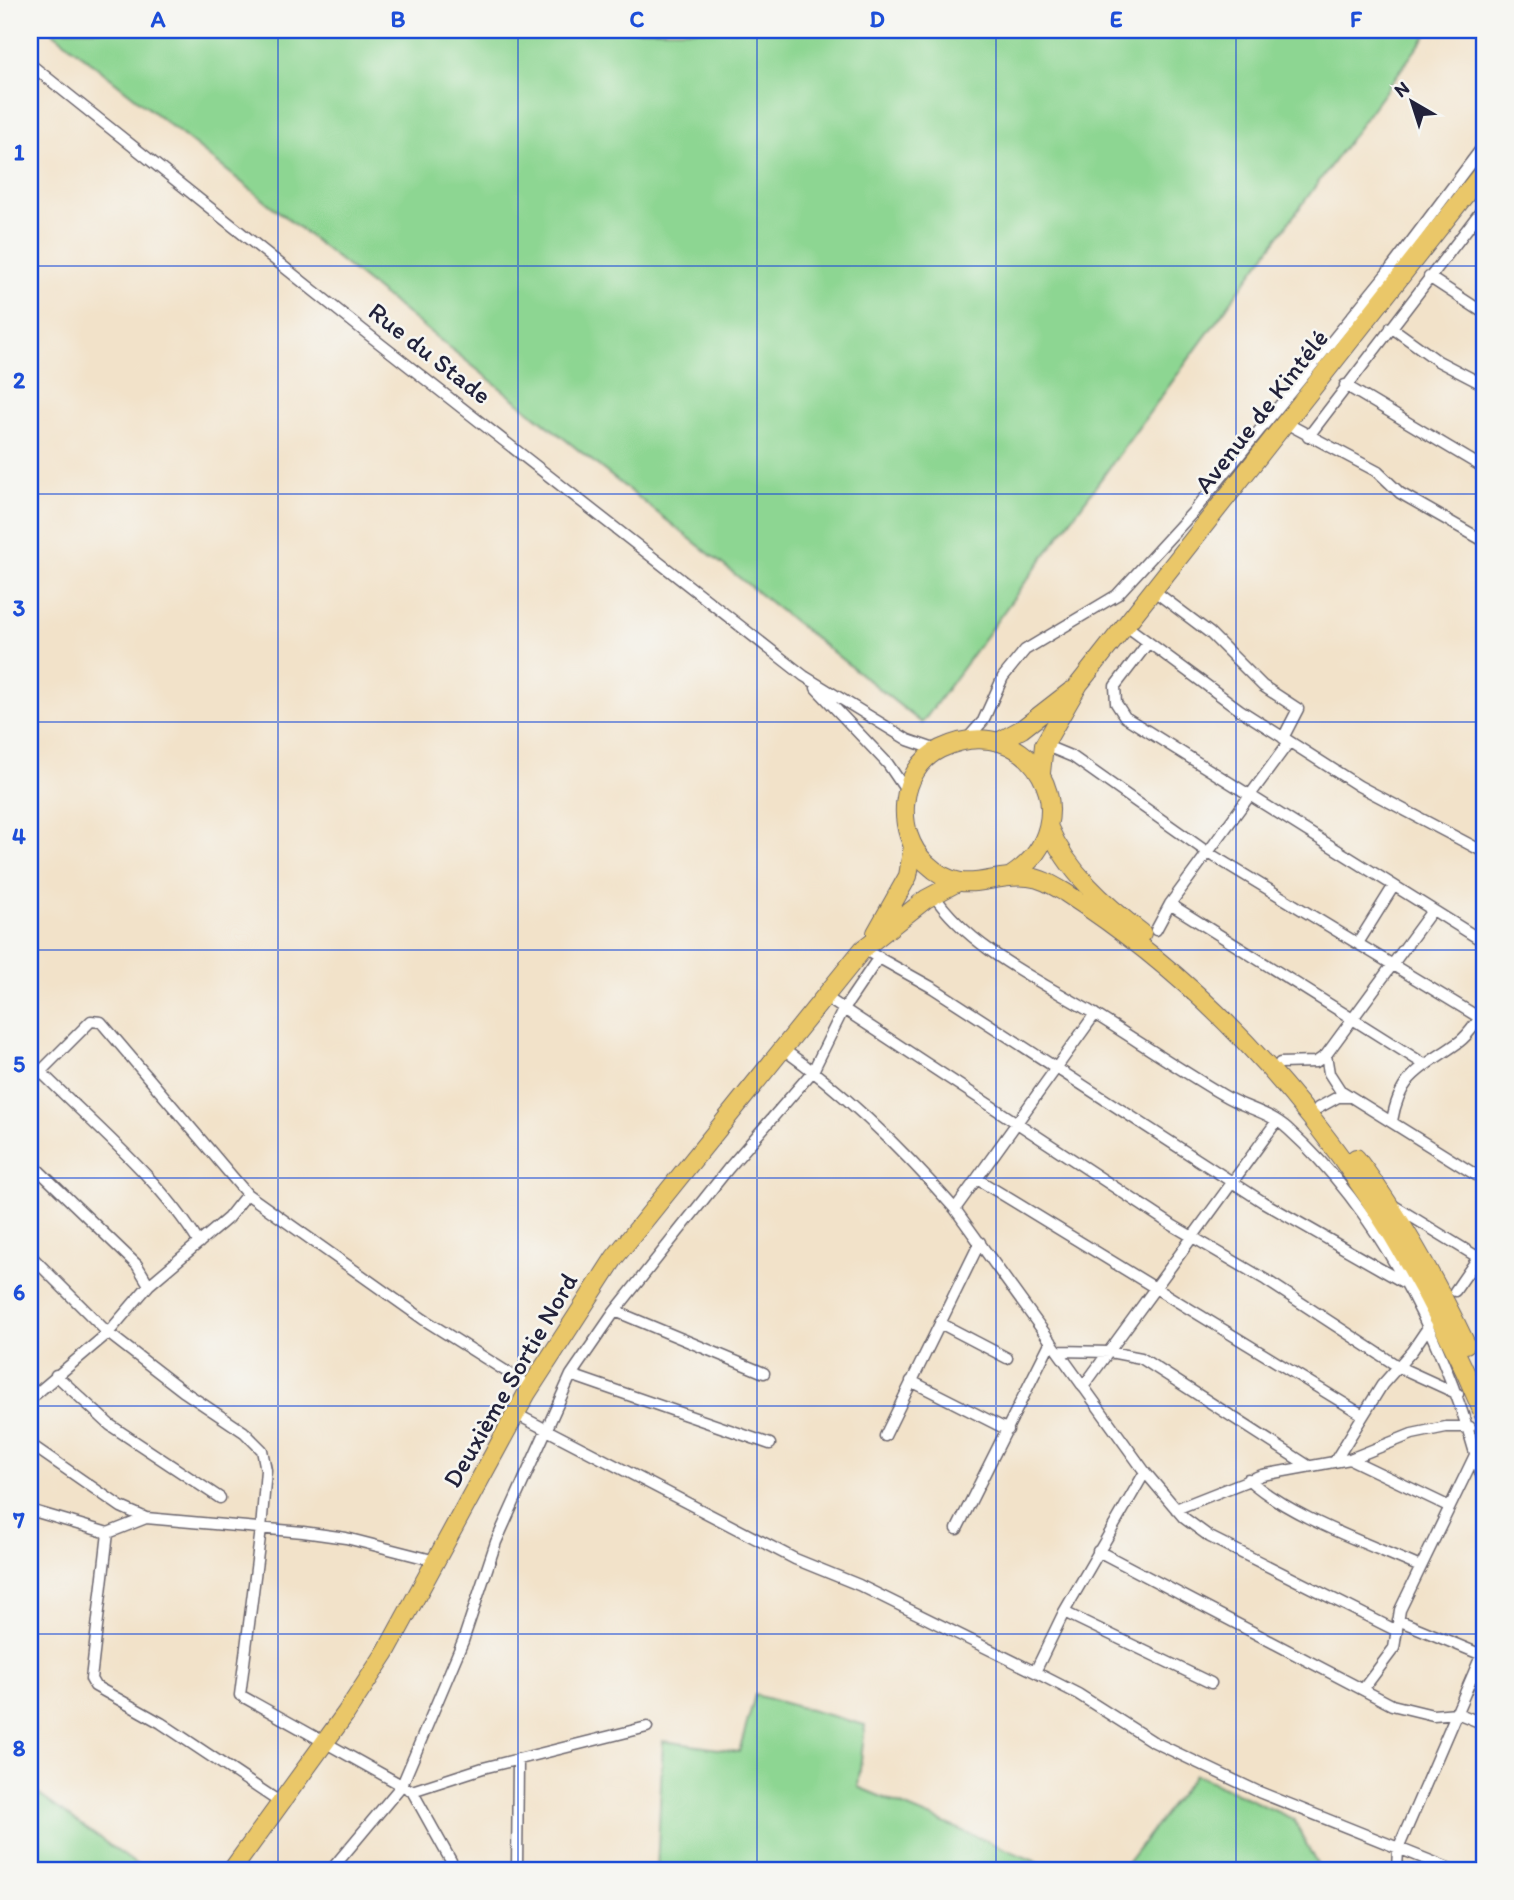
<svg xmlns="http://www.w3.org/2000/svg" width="1514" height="1900" font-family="Itim,sans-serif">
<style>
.green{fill:#8dd692;stroke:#587c66;stroke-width:2}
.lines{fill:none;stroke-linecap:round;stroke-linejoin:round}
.minor-casing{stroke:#6b656d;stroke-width:13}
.primary-casing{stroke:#6b656d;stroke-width:20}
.trunk-casing{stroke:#6b656d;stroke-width:20}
.minor{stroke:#fff;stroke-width:10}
.primary{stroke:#eac769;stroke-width:18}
.trunk{stroke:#eac769;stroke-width:18}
.grid{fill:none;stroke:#1d4ed8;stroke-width:2;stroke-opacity:0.55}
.labels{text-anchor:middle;stroke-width:5;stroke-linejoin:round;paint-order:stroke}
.street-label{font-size:26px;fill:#22223b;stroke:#f6f6f2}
.neatline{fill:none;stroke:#1d4ed8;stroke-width:2.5}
.grid-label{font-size:23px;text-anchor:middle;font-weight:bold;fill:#1d4ed8}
</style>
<rect width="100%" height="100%" fill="#f6f6f2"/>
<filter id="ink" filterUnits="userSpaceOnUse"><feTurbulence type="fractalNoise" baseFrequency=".0143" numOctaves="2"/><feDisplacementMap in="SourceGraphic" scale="14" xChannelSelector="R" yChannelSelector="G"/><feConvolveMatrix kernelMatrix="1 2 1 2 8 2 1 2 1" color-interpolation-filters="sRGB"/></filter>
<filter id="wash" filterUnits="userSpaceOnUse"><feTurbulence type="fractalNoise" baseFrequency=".00686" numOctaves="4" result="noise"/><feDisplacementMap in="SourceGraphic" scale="28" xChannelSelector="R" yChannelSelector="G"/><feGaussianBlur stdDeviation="1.57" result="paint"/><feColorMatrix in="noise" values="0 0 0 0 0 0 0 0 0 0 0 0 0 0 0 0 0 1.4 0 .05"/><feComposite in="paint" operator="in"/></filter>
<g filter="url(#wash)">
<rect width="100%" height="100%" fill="#f2e2c9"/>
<path class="green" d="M50,30H1430L922,723Z
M755,1695L865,1725L858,1787L1056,1870H657L663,1741L739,1752Z
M1195,1774L1293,1819L1320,1870H1122Z
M38,1794L144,1870H30V1843Z"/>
</g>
<g filter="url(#ink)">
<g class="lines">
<defs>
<path id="minor" d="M30,64L369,335L804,676L908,740L937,750
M1429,277L1484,313
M1391,327L1438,361L1484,385
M1345,385L1484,468
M1284,422L1378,472L1400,493L1484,541
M1308,437L1484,207
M1153,590L1210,633L1263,686L1298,709L1283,738
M1125,625L1240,710L1359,786L1484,852
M1148,643L1115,686L1116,703L1125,717L1484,942
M816,688L888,764L907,792
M967,739L983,721L1003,677L1025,650L1117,595L1194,511L1392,267L1484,145
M1044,745L1073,757L1207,852L1480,1018
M933,894C969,948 1038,980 1093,1013C1136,1040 1179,1069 1223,1095C1244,1108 1270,1112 1288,1129C1388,1219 1452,1359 1484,1486
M1170,904L1424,1064
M1156,930L1170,904L1289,742
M1358,943L1393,887
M863,949L933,988L1263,1202L1403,1282
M824,996L1172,1225L1266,1280L1399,1367L1458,1394
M783,1049C845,1093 905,1152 955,1209L1145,1472L1184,1518L1210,1537L1397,1631
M1326,1055L1329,1073L1340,1090L1484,1180
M1280,1063L1316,1062L1326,1055L1431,912
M41,1072C93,1124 161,1180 199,1243
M30,1082L91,1021L101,1022L247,1194L423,1319L531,1387
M1318,1108L1338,1097H1350
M1392,1121C1400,1073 1423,1068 1459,1042C1469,1035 1476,1022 1484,1013
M30,1162L137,1265L149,1285
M977,1179L1363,1415
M1391,1204L1484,1261
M955,1209L1095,1014
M30,1255L108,1333L183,1391L244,1432L262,1450L266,1470L261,1529L240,1695L412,1791L451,1861L448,1870
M1455,1291L1484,1249
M615,1311L764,1373
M940,1323L1007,1358
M1058,1351L1110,1352L1141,1358L1307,1465
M56,1375L110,1425L220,1498
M571,1375L770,1444
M911,1381L1008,1430
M1083,1387L1277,1121
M30,1399L108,1333L149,1285L228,1218L247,1194
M516,1414L795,1559L859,1585L1035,1672L1078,1694L1152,1741L1259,1792L1453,1870
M885,1436L980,1242
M30,1444L121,1507L146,1518L303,1532L346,1538L436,1561
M1350,1459L1448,1506
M1335,1461L1382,1385L1412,1351L1429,1326
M1248,1479C1288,1516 1369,1544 1420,1567
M1176,1509L1262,1475L1350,1459L1412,1434L1446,1427H1470
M30,1510L108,1533
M146,1518L108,1533L91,1679L95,1686L161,1723L281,1803
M957,1529L1051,1341
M1098,1551L1392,1705L1433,1715L1457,1713L1484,1724
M1064,1612L1211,1683
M1398,1620L1482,1655
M1035,1672L1064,1612L1145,1472
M1364,1688L1394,1648L1400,1610L1476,1453
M412,1791L483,1768L647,1727
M331,1870L402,1785L463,1641L496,1542L571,1375L615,1311L728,1169L813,1071L843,1010L879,957
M517,1870L518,1759
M1397,1870L1398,1849L1484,1649"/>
<path id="primary" d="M1000,741L1022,729L1071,691
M1041,773L1044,745L1079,684L1484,171
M876,933L908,876L913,846
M232,1870L346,1713L386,1652L527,1393L615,1257L863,949L926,899L958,882"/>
<path id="trunk" d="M1049,828C1067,871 1105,905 1142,933
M1011,876C1095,821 1030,705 940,749C898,770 894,833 926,863C965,900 988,872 1028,877C1042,878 1054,886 1066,893C1258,1017 1397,1206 1484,1415
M1356,1158C1400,1216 1435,1279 1466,1344"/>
</defs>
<use href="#minor" class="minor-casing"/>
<use href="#primary" class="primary-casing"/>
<use href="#trunk" class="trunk-casing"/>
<use href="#minor" class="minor"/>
<use href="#primary" class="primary"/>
<use href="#trunk" class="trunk"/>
</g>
</g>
<path class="grid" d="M278,30V1870M518,30V1870M757,30V1870M996,30V1870M1236,30V1870M30,266H1484M30,494H1484M30,722H1484M30,950H1484M30,1178H1484M30,1406H1484M30,1634H1484"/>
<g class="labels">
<g class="street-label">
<text transform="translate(430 353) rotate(38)" y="9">Rue du Stade</text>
<text transform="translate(1261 411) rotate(-52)" y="9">Avenue de Kintélé</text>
<text transform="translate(510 1380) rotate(-60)" y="9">Deuxième Sortie Nord</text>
</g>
</g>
<rect width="1514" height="1900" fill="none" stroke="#f6f6f2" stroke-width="77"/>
<g transform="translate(1412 102) rotate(321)" stroke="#f6f6f2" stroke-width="5" paint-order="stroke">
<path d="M0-5L12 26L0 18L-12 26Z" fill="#22223b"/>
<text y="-10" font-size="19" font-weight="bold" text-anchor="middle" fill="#22223b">N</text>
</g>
<rect x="38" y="38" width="1438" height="1824" class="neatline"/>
<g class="grid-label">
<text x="158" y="27">A</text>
<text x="398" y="27">B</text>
<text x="637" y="27">C</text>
<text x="877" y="27">D</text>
<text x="1116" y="27">E</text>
<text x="1356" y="27">F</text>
<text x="19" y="160">1</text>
<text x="19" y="388">2</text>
<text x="19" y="616">3</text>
<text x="19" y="844">4</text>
<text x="19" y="1072">5</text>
<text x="19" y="1300">6</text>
<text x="19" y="1528">7</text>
<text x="19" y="1756">8</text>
</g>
</svg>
